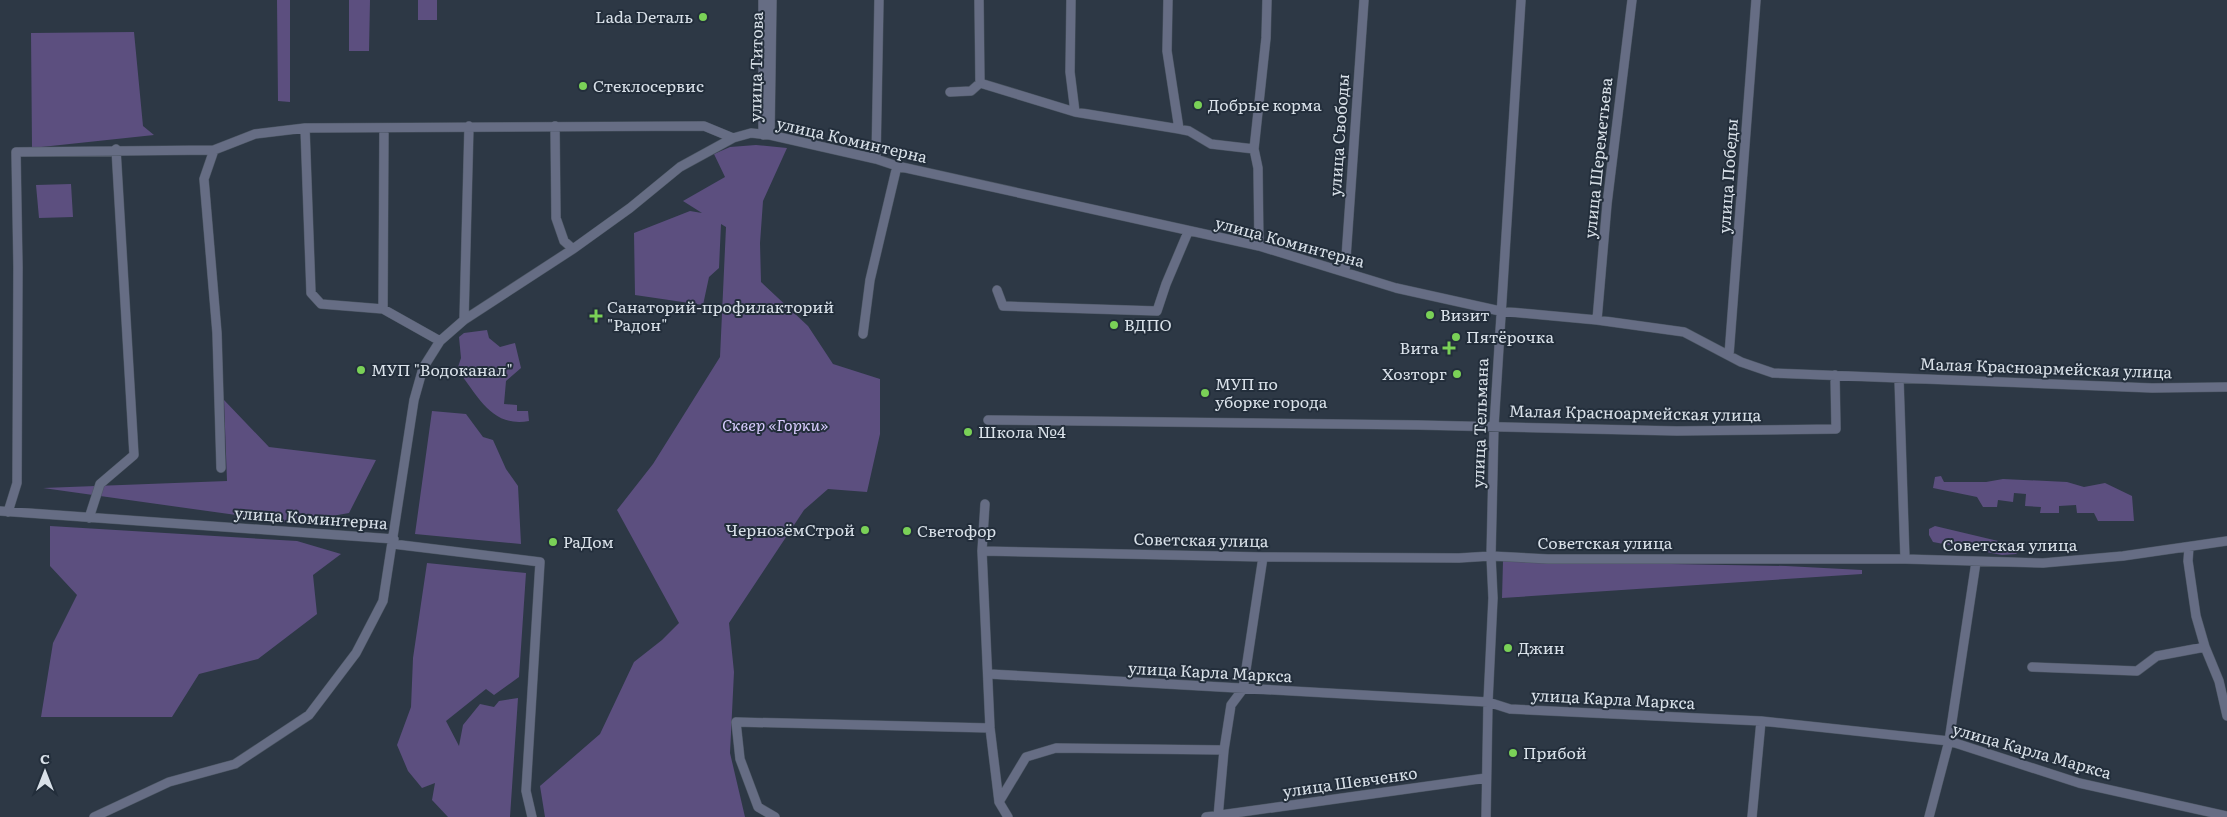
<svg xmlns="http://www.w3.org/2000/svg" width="2227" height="817" font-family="Literata,serif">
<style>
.green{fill:#5c4f7f}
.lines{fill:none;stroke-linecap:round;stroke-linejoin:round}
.minor-casing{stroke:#4c5663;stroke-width:10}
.minor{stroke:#666d84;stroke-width:9}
.poi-dot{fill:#7ad157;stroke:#232e3b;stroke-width:2}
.labels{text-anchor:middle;stroke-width:4;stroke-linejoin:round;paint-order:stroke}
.poi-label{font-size:16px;fill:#d9e1e9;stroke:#232e3b;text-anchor:start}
.street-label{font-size:16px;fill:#d9e1e9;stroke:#232e3b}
.park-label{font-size:16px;font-style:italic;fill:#d8ccfe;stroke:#232e3b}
</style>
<rect width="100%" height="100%" fill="#2d3845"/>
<path class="green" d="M277,0H290V102L278,101Z
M349,0H370L369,51H349Z
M418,0H437V20H418Z
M134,32L143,126L154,135L32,148L31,33Z
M756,145L787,148L763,201L760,243L761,282L808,326L833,364L880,379V434L867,492L828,489L804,510L729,623L734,672L730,753L745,817H545L540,786L600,734L634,662L662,640L679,623L617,510L653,464L720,357L726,227L721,224L719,268L709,277L703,305L635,295L634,233L690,211L702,213L683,201L725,177L714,154L730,147Z
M71,184L73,217L39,218L36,185Z
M487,330L489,338L500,347L515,343L521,368L506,381L504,404L517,405V411H528L529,421C490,428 478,394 457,370L461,358L459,337L464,333Z
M224,400L269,447L376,460L349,513L293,523L43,488L227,481Z
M432,411L466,414L483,437L493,440L506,469L518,486L521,544L415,534Z
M1941,476L1944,482H1986L2003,479L2067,482L2084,487L2105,483L2132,496L2134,521H2098L2094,513H2077L2076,505L2059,506V513H2040L2041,507L2025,506L2026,494L2014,493L2013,502L1998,500L1997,507H1983L1977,497L1933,488L1935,477Z
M50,526L297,541L341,554L313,575L317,614L258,659L199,674L172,717H41L53,643L77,595L50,566Z
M1935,526L2015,545L2021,549L2016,554L2002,555L1933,542L1929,535V529Z
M1503,561L1786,566L1862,570V574L1502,598Z
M427,563L526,573L519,677L494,695L486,689L446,721L459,746L463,725L480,704L494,707L499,701L518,698L510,817H448L432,800L435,783L422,788L408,771L397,745L411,707L413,658Z"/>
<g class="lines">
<defs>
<path id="minor" d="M979,0L980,83
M1071,0L1070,72L1075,112
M1168,0L1167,51L1179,129
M950,92L971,91L980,83L1075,112L1179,129L1189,131L1211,144L1254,149
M555,126L556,218L564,241L573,249
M305,128L311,293L321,304L383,309
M384,128L383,309L440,341
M763,135V0
M770,135L772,0
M214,150L204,179L217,333L221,468
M876,159L879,0
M1259,246L1258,168L1254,149L1266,38L1267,0
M1345,272L1364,0
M997,290L1003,306L1157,311L1166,284L1188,232
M464,320L469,126
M1597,320L1607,204L1632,0
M863,334L870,280L897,166
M1729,355L1756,0
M1899,379L1905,559
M988,420L1418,425L1677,431L1836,429L1835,375
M985,504L982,551L990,728L999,802L1008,817
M0,511L394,539
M8,512L17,483L18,267L16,152L214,150L255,134L305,128L704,126L733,138
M89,518L100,484L134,455L116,149
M393,544L540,562L526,791L532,817
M2189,547L2188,561L2196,616L2205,647L2219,681L2227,716
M982,551L1263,557L1459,558L1491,556L1548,559H1905L2043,563L2123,556L2227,541
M2032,667L2137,671L2157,656L2205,647
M989,674L1488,702L1510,709L1761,721L1949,741L2079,783L2227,816
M999,802L1026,757L1056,748L1224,750
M94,817L169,782L235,764L309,715L356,653L383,601L414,400L423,368L440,341L464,320L573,249L630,208L680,167L733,138L751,133L770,135L876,159L897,166L1259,246L1396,288L1500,311L1597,320L1684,332L1741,362L1773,373L2152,388L2227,387
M775,817L758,807L740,759L736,722L990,728
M1206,817L1486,778
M1218,817L1224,750L1231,705L1243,689L1263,557
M1486,817L1488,702L1493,598L1491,556L1494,426L1521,0
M1752,817L1761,721
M1929,817L1949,741L1976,562"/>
</defs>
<use href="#minor" class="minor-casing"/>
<use href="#minor" class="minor"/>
</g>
<g class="poi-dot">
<circle cx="703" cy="17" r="5"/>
<circle cx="583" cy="86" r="5"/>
<circle cx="1198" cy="105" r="5"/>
<circle cx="1430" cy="315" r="5"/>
<path d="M593.5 308.5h5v5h5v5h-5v5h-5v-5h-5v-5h5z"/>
<circle cx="1114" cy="325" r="5"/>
<circle cx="1456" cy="337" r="5"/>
<path d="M1446.5 340.5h5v5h5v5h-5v5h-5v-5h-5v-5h5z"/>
<circle cx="361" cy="370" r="5"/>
<circle cx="1457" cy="374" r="5"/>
<circle cx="1205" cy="393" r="5"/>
<circle cx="968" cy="432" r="5"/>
<circle cx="865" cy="530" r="5"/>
<circle cx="907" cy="531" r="5"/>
<circle cx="553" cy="542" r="5"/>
<circle cx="1508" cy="648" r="5"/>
<circle cx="1513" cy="753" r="5"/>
</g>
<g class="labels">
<g class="poi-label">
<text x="693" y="23" text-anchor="end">Lada Dеталь</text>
<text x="593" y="92">Стеклосервис</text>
<text x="1208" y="111">Добрые корма</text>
<text x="607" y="313">Санаторий-профилакторий<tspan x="607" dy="18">"Радон"</tspan></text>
<text x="1440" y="321">Визит</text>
<text x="1124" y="331">ВДПО</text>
<text x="1466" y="343">Пятёрочка</text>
<text x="1439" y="354" text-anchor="end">Вита</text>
<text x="371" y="376">МУП "Водоканал"</text>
<text x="1447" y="380" text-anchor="end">Хозторг</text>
<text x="1215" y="390">МУП по<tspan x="1215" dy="18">уборке города</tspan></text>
<text x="978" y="438">Школа №4</text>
<text x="855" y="536" text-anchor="end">ЧернозёмСтрой</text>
<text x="917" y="537">Светофор</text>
<text x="563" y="548">РаДом</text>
<text x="1518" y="654">Джин</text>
<text x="1523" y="759">Прибой</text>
</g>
<g class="street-label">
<text transform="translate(756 67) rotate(-89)" y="6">улица Титова</text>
<text transform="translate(1339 135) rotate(-86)" y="6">улица Свободы</text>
<text transform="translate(852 140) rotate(13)" y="6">улица Коминтерна</text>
<text transform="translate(1598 158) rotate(-84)" y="6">улица Шереметьева</text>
<text transform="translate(1728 176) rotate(-86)" y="6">улица Победы</text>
<text transform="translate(1290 242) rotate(15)" y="6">улица Коминтерна</text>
<text transform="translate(2046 368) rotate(2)" y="6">Малая Красноармейская улица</text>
<text transform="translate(1635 413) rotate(1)" y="6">Малая Красноармейская улица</text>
<text transform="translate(1480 423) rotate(-88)" y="6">улица Тельмана</text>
<text transform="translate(311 518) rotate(4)" y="6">улица Коминтерна</text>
<text transform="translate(1201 540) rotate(1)" y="6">Советская улица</text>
<text x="1605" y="549">Советская улица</text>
<text x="2010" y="551">Советская улица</text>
<text transform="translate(1210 672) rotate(3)" y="6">улица Карла Маркса</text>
<text transform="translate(1613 699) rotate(3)" y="6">улица Карла Маркса</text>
<text transform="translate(2032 751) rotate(16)" y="6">улица Карла Маркса</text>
<text transform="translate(1350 782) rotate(-8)" y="6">улица Шевченко</text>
</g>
<g class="park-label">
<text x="775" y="431">Сквер «Горки»</text>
</g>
</g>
<g transform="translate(45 772)" stroke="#232e3b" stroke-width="4" paint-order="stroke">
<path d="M0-4L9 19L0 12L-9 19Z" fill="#d9e1e9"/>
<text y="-8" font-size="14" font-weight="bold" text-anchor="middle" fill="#d9e1e9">С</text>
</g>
</svg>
